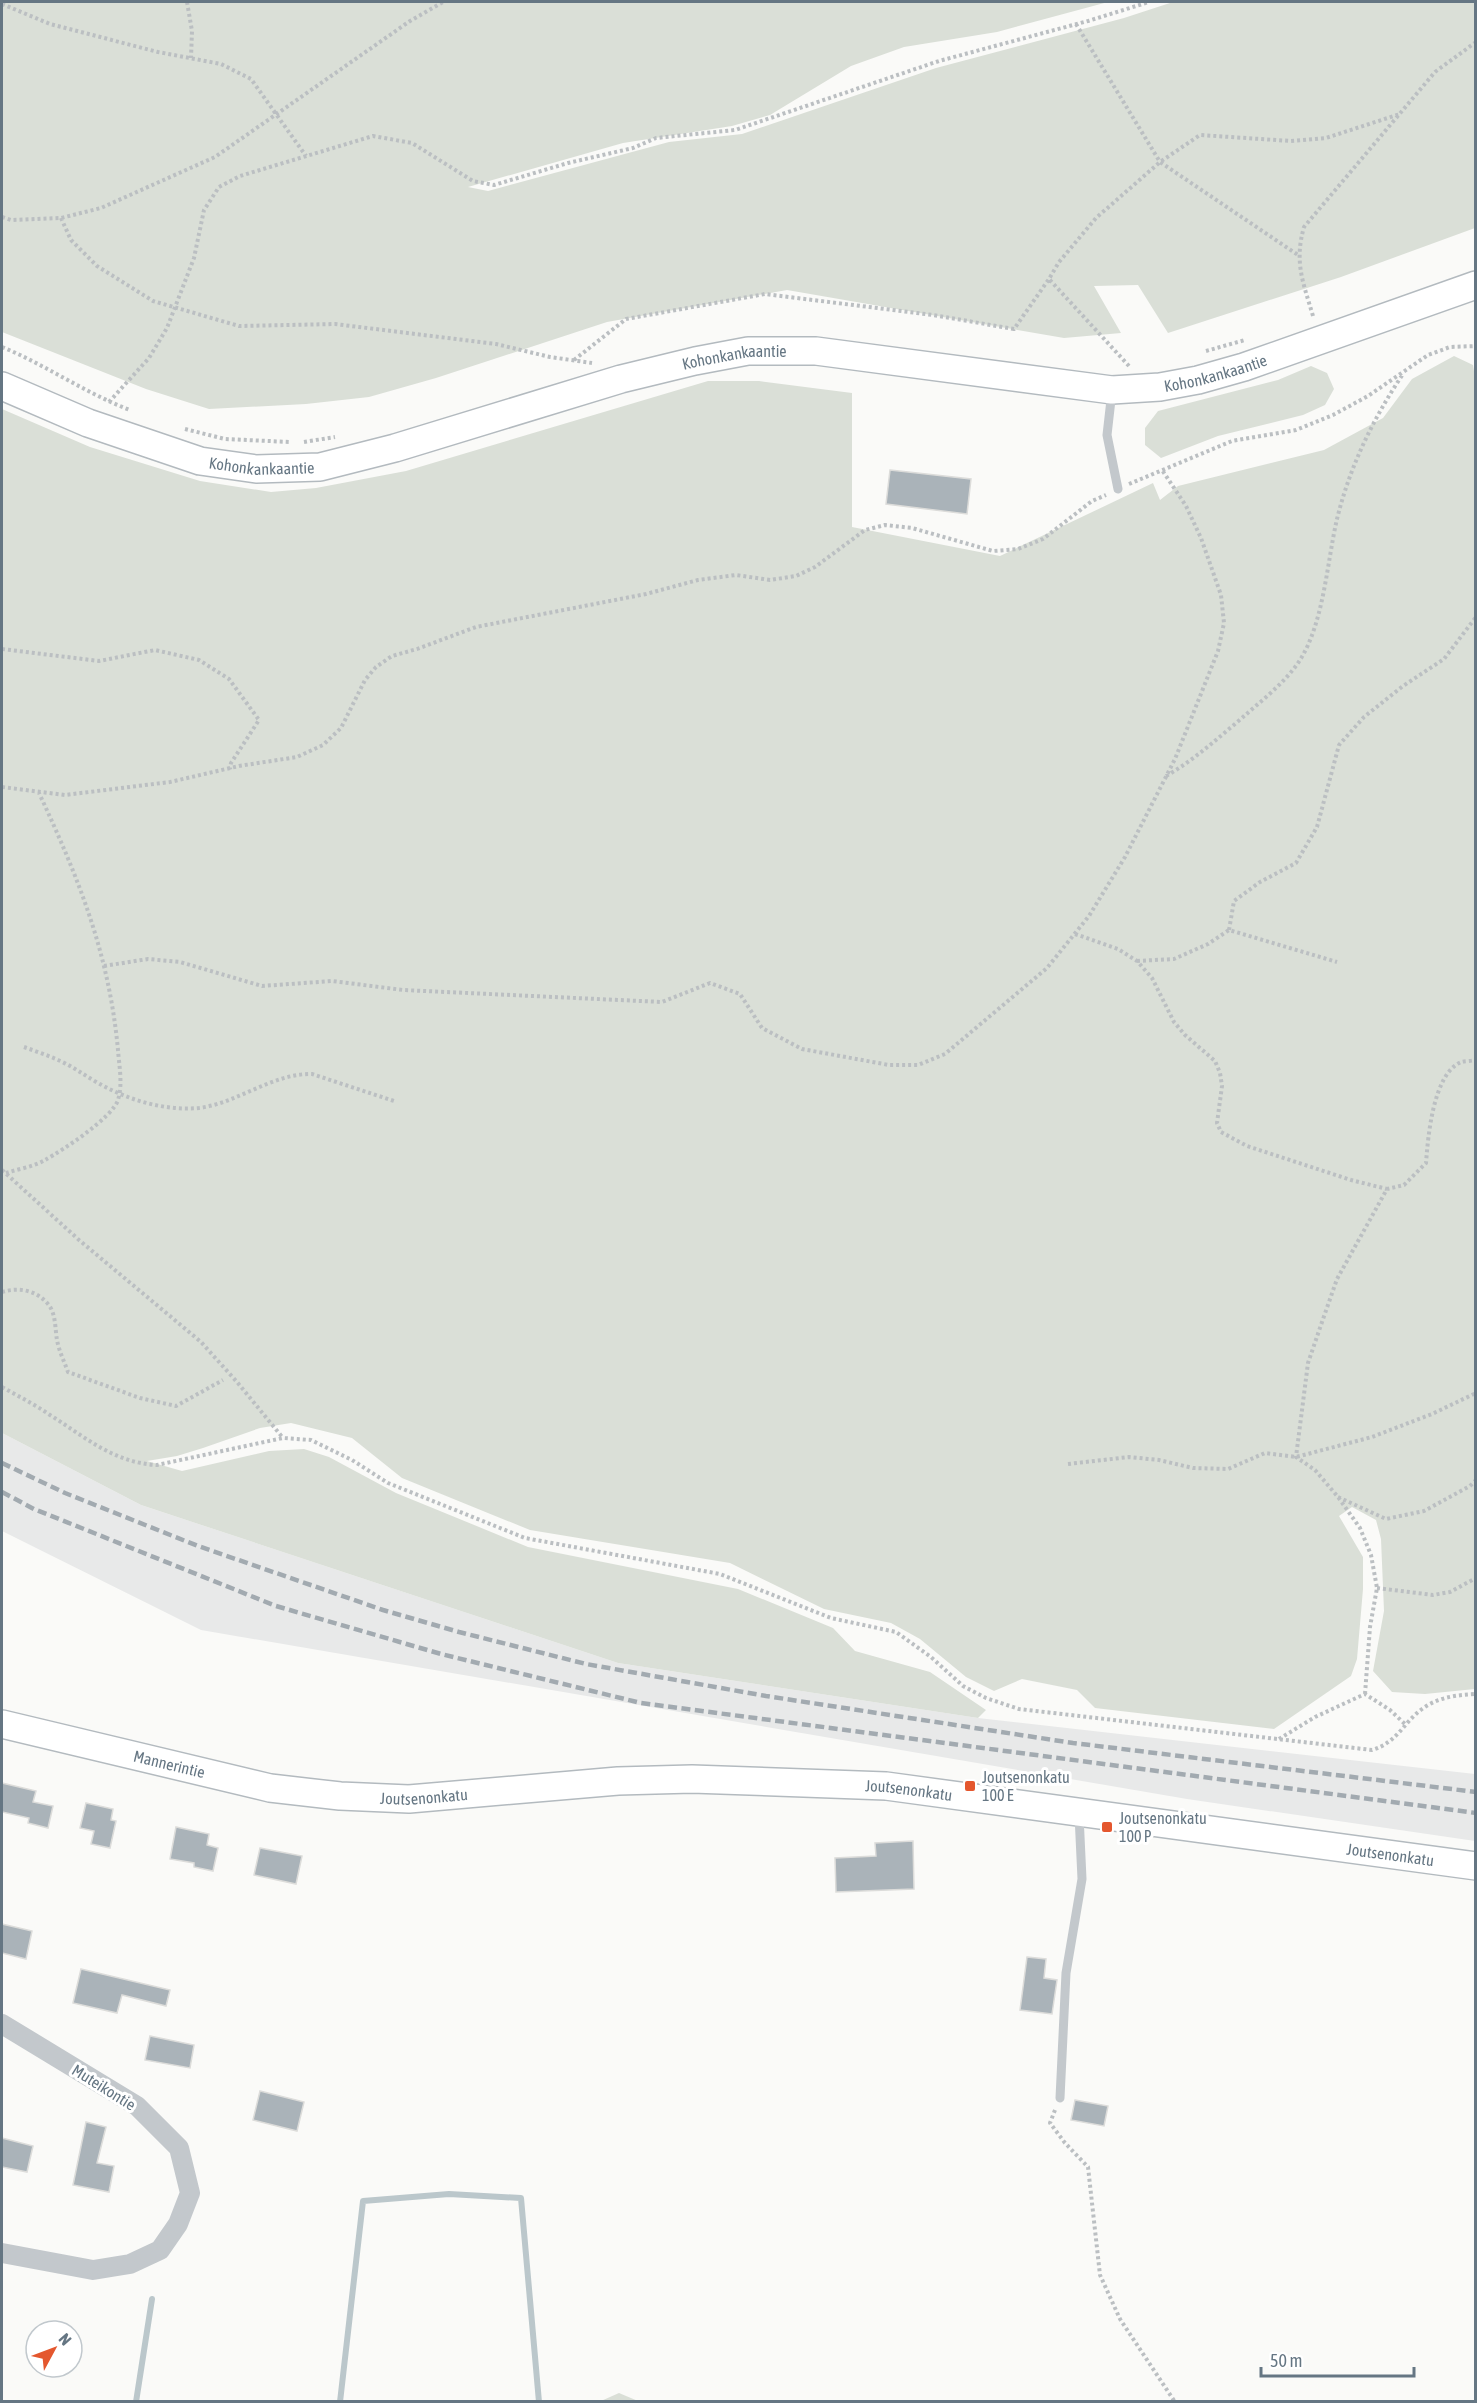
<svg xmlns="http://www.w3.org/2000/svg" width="1477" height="2403" font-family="'Asap Condensed',sans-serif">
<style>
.built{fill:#e8e9e9}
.green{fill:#dadfd7}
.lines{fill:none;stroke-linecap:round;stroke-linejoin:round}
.stream{stroke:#bbc7cb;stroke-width:6}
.building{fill:#aab3b9;stroke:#dcdcda;stroke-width:1.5}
.secondary-casing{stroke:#b3babf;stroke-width:30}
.path{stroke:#bbbfc2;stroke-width:4;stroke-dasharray:3 3;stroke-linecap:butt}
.lane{stroke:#c3c8cc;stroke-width:9}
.street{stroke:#c3c8cc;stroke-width:20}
.secondary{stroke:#fff;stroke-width:27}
.rail{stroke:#a2aab0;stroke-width:4.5;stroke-dasharray:9 4.5;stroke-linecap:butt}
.poi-dot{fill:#e4572e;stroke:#fff;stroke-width:2}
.labels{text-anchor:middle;stroke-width:6;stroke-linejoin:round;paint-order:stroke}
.street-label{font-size:16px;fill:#657683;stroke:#fff}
.poi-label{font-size:16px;fill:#657683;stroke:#fff;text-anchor:start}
</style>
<rect width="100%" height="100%" fill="#fafaf8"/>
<path class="built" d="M2,1433L141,1505L618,1663L978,1718L1475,1774V1841L1187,1799L201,1630L2,1531Z"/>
<path class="green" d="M2,2H1108L997,32L904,47L851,66L770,115L732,126L623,143L468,187L488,191L669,142L742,134L936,68L1124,18L1173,2H1475V228L1341,277L1168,333L1138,285L1094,286L1121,333L1064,338L787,290L607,322L436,378L369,397L306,404L209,409L146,389L2,332Z
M1454,356L1473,365L1476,383L1475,1689L1425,1694L1392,1692L1373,1671L1384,1611L1381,1539L1376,1520L1352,1507L1339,1516L1363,1557V1589L1357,1659L1351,1676L1274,1729L1095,1708L1077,1690L1022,1679L994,1691L966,1677L920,1639L891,1623L824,1609L730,1563L530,1530L402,1478L352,1438L291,1423L260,1428L203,1448L177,1456L147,1461L182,1471L269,1451L304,1449L329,1457L396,1493L528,1547L738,1589L833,1628L855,1651L930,1672L986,1710L978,1718L618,1663L141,1505L2,1433V409L90,447L200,481L271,492L316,488L406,471L708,381H759L852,393V527L1000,556L1153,483L1160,500L1178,486L1324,450L1383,418L1412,379Z
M1311,366L1327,373L1334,389L1325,405L1303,415L1218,436L1161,458L1145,445V428L1158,411L1278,380Z
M619,2393L638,2401H601Z"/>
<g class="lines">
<path class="stream" d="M136,2402L152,2299
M340,2402L363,2201L449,2194L521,2198L539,2402"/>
</g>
<path class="building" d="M890,470L971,479L967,514L886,504Z
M2,1783L36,1791L33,1802L53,1806L48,1828L28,1823L29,1818L2,1812Z
M86,1803L113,1809L111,1820L116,1821L110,1848L91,1844L94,1831L80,1828Z
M176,1827L209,1834L207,1845L218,1848L213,1871L194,1867V1863L170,1859Z
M913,1841L914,1889L836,1892L835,1858L876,1856L875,1843Z
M260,1848L302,1856L296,1884L254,1875Z
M2,1924L32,1931L26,1959L2,1953Z
M1027,1957L1046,1959L1044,1978L1057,1980L1052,2014L1020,2010Z
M81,1969L170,1990L166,2006L122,1995L117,2013L73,2003Z
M150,2036L194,2045L190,2068L145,2060Z
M260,2091L304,2102L297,2131L253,2120Z
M1075,2100L1108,2106L1104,2126L1071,2120Z
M86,2122L106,2127L97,2163L114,2166L109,2192L73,2185Z
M2,2138L33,2146L27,2172L2,2167Z"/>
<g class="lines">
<defs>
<g id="secondary">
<path id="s1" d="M2,386L88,423L200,461L256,469L320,467L395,448L621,379L695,361L748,351H816L1112,390L1160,387L1198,380L1244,367L1476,285"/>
<path id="s2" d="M2,1724L270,1788L340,1796L409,1799L618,1781L692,1779L886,1786L1476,1866"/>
</g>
</defs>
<use href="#secondary" class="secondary-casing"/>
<path class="path" d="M187,2L192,31L191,58
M2,4L50,24L158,52L221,64L251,79L306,156
M1076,24L1160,162L1298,255
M2,217L11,220L61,218L101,208L215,157L410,21L443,2
M61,218L71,240L97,266L153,301L239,326L335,324L496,344L550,357L592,363
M1313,316C1303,282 1294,262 1304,227L1435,72L1476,42
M2,347C46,365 85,393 130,410
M1206,351L1245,340
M574,360L626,319L765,294L933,315L1014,329L1049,279
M1129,366L1049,279L1059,262L1096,218L1160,162L1200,135L1291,141L1326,138L1400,114
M109,402L149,358L167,328L194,258L204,210L219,187L240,176L373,136L412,143L473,181L494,185L568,163L633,148L656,138L735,130L939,61L1088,21L1149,2
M185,429L225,439L290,442
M304,442L335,437
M1129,484L1232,441L1296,430L1333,415L1368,396L1428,355L1450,347L1476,346
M2,649L99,661L155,650L199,660L229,679L259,720L231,763L230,769
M1166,776C1194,760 1217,739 1242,718C1262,700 1285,683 1300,660C1324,622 1327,562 1337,519C1350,466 1373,419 1403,374
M2,787L65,795L170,782L239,766L297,757L323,745L341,728L365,680L376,667L392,656L417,649L476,627L646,594L698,580L736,575L770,580L796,576L815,567L865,530L885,525L912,528L993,551L1018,549L1043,539L1092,501L1106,495
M1229,930L1234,901L1260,882L1296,863L1317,827L1339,745L1364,717L1403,686L1444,659L1476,617
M1075,934L1118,949L1137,961L1152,978L1174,1022L1185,1035L1215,1061L1220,1073L1222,1086L1217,1123L1221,1132L1247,1146L1351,1180L1387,1189
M1137,961L1174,959L1208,944L1229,930L1337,962
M104,966L148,959L180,962L262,986L332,981L403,990L662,1002L710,983L740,994L762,1028L802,1049L889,1065H918L945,1054L1047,968L1089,916L1125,857L1175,759L1218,651L1224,623L1221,595L1201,538L1186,506L1162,470
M24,1047C35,1051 47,1055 58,1060C72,1066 84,1075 98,1083C128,1100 164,1111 199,1108C238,1103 273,1073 312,1074L394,1101
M2,1170L79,1240L201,1342L237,1382L283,1438
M6,1173C18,1169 33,1167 45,1160C63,1150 112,1118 118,1100C123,1084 119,1065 118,1050C109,954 79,879 39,793
M2,1292C19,1287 36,1290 48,1304C56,1313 55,1329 57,1340C59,1351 64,1361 68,1372L140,1398L176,1406L223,1380
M2,1387C18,1396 34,1404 50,1415C85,1437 114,1463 157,1465L283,1438L311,1440L352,1460L388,1483L525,1538L720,1574L831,1618L896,1632L931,1657L963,1686L986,1698L1019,1709L1372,1750C1398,1742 1403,1723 1422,1709C1438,1697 1457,1695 1476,1694
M1068,1464L1129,1457L1159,1460L1193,1468L1228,1469L1265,1453L1296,1457L1372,1437L1432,1414L1476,1393
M1338,1497L1386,1519L1424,1511L1470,1486L1476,1480
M1377,1588L1433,1595L1450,1592L1476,1578
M1365,1694L1370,1627L1377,1588L1371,1555L1360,1528L1338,1497L1315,1470L1296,1457L1308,1363L1322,1322L1337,1279L1387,1189L1404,1185L1426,1163C1428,1137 1433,1074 1461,1062C1465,1061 1471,1061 1476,1060
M1279,1739L1315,1717L1365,1694L1390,1710L1406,1725
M1055,2110L1050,2123L1065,2143L1088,2167L1100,2275L1120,2319L1175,2402"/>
<path class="lane" d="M1112,391L1107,435L1118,489
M1060,2098L1066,1973L1082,1879L1079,1815"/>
<path class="street" d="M2,2024L137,2106L179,2148L190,2193L178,2224L160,2250L130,2264L93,2270L2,2253"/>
<use href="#secondary" class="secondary"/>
<path class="rail" d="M2,1463L65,1493L198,1546L383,1610L459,1632L586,1664L766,1696L1073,1743L1476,1792
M2,1492L34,1509L276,1606L441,1654L641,1703L1476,1813"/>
</g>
<g class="poi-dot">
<rect x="964" y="1780" width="12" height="12" rx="3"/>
<rect x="1101" y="1821" width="12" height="12" rx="3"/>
</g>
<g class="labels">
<g class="street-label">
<text dy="6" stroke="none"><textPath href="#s1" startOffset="762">Kohonkankaantie</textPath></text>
<text dy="6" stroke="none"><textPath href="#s1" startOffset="1248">Kohonkankaantie</textPath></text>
<text dy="6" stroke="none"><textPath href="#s1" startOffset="274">Kohonkankaantie</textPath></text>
<text dy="6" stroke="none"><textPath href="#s2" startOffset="172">Mannerintie</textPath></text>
<text dy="6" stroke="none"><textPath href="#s2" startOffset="916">Joutsenonkatu</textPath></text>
<text dy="6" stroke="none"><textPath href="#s2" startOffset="430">Joutsenonkatu</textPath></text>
<text dy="6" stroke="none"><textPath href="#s2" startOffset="1402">Joutsenonkatu</textPath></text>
<text transform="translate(104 2087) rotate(32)" y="6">Muteikontie</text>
</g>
<g class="poi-label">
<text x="982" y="1783">Joutsenonkatu<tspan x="982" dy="18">100 E</tspan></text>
<text x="1119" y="1824">Joutsenonkatu<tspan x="1119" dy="18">100 P</tspan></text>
</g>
</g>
<rect width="1477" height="2403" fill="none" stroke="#657683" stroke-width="6"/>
<g transform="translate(54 2349) rotate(49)"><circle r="28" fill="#ffffff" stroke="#c1c8cd" stroke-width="1.5"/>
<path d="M0-4.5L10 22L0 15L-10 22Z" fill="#e4572e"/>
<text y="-9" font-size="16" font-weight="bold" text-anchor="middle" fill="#657683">N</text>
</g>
<path d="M1261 2367v9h153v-9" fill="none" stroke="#657683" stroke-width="3"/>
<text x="1270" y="2367" font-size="18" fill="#657683" stroke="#ffffff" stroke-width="4.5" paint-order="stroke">50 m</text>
</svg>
